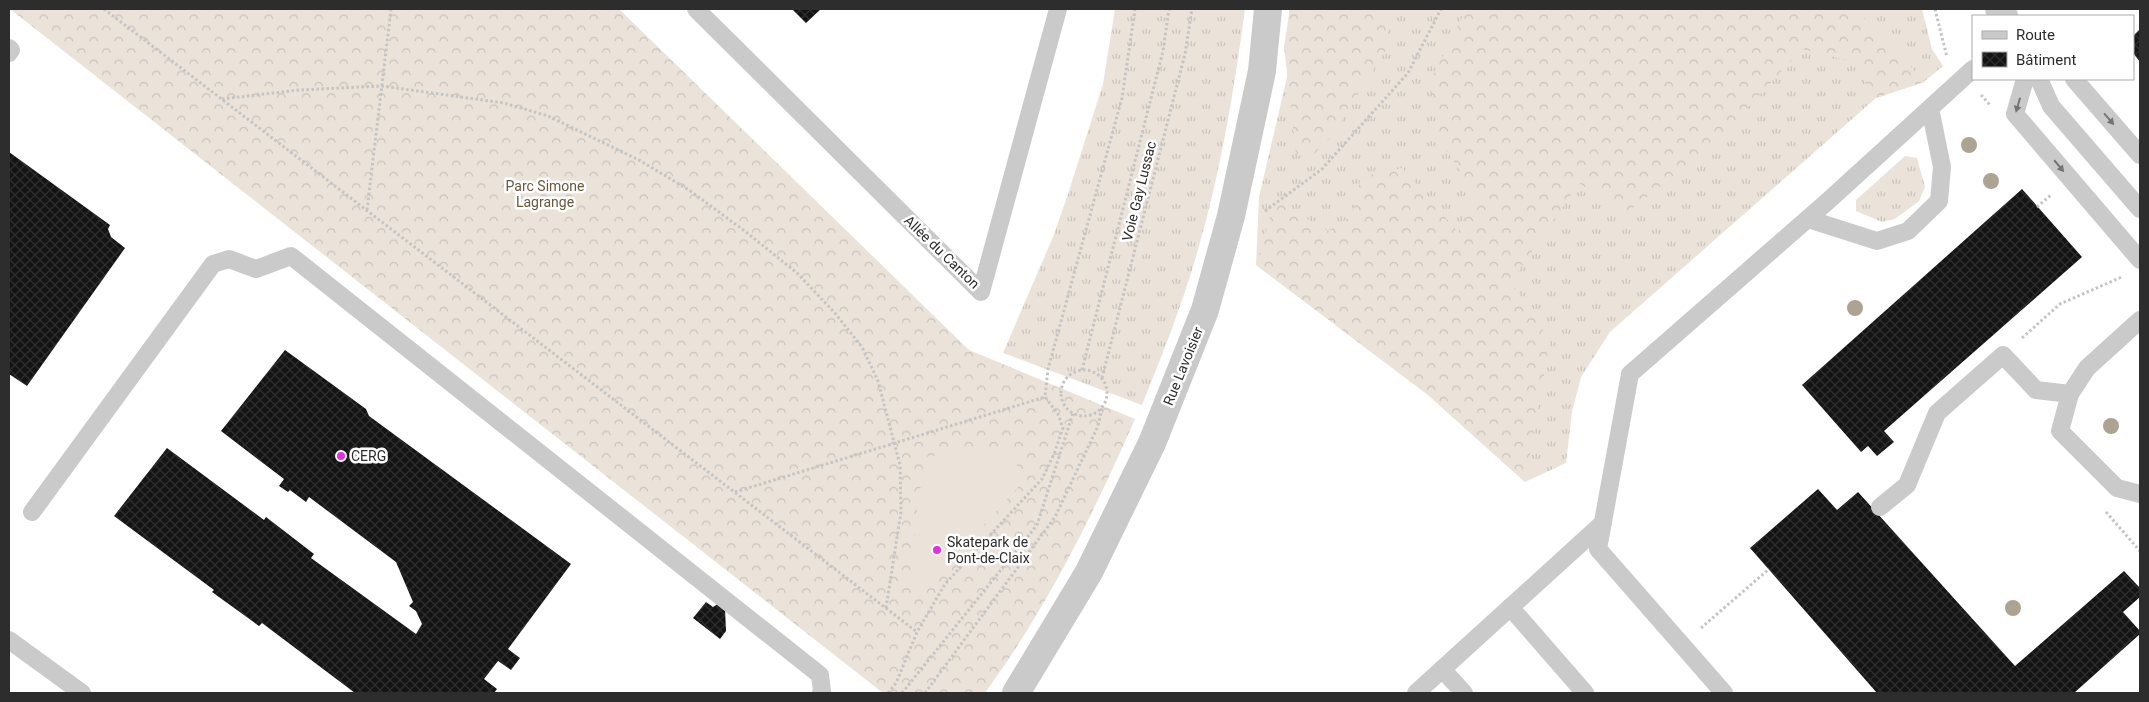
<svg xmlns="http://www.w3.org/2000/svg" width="2149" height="702" font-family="Roboto,sans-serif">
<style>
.grass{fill:url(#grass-tufts)}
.forest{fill:url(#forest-crowns)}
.garden{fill:#ebe3da}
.building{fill:url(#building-cross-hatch)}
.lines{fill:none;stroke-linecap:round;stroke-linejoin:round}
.path{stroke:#c4c4c4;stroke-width:3;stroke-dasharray:2.5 2.5;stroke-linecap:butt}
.service{stroke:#cacaca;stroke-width:18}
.minor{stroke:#cacaca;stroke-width:28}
.tree{fill:#aca393}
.oneway{fill:#747474}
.poi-dot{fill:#e52ee2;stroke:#fff;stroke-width:2}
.labels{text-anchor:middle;stroke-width:5;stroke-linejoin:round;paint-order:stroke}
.park-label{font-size:14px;fill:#68573a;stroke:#fff}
.street-label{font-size:14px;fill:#2d2d2d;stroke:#fff}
.poi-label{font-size:14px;fill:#2d2d2d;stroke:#fff;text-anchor:start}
</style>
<defs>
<pattern id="grass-tufts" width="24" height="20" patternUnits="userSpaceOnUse" patternTransform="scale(1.25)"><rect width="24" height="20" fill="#ebe3da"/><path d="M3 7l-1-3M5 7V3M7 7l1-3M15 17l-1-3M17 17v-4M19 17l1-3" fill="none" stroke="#cac3bb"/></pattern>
<pattern id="forest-crowns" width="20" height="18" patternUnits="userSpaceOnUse" patternTransform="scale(1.25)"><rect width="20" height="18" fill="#ebe3da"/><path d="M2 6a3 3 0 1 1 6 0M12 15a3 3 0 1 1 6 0" fill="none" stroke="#cac3bb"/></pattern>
<pattern id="building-cross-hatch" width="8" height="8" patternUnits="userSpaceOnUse" patternTransform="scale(1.25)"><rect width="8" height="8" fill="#141414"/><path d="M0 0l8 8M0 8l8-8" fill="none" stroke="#2e2e2e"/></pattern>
</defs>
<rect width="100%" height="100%" fill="#fff"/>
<path class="grass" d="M1115,9H1245C1232,108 1214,211 1180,306C1169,339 1155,372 1142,405L1003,353L1053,237L1068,194L1103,84Z
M1289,9H1922L1932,49L1943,66L1924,82L1876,98L1610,332L1581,377L1572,412L1566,463L1525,482L1428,395L1256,265L1259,197L1287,77Z
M1905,156L1917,158L1925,187L1919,201L1895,219L1882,222L1856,211V200Z"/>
<path class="forest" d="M10,9H619L969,350L1135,419C1093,515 1047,608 985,693H883Z
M1290,9H1385L1389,45L1332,136L1309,159L1296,154L1284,47Z
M1466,9L1609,12L1619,9H1856L1891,44L1924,82L1876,98L1854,62L1802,49L1719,139L1626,214L1579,183L1511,282L1550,341L1525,482L1428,395L1256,265L1275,200L1328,231L1351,216L1361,177L1402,168L1458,232L1476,195L1439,139L1430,82Z"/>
<path class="garden" d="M964,452H1013L1022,483L927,587L911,581L916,519L925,457Z"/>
<path class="building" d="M792,9H821L806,23Z
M2140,29V62L2133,53V36Z
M9,152L110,225L108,229L111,237L125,248L27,386L9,374Z
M2022,189L2082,257L1884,431L1894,442L1877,456L1868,446L1861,452L1802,385Z
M285,350L366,409L369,416L571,564L508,649L520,658L511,670L498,661L484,679L497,689L494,693H355L262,623L259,626L212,592L214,590L114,516L167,448L264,520L266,517L314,554L311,558L416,634L422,624L416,611L409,606L413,602L396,562L309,497L306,502L290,490L288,492L279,486L284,479L221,431Z
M1818,489L1837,510L1858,492L2015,666L2124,571L2140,588V597L2123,612L2140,631V634L2074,693H1877L1750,548Z
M706,602L713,607L719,603L725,608L726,631L720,639L693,618Z"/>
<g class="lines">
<path class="path" d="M104,9L917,632
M1935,9L1947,57
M1981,95L1990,105
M222,99L299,90L382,86L504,103L548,116L639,160L689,190L746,232L797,273L834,312L862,347L878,381L900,465L901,512L886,608
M2037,207L2052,194
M367,210L391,9
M1265,211L1322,169L1408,73L1441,9
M2022,338L2060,304L2122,277
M1061 393a23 23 0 1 1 46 0a23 23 0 1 1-46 0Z
M1082,370L1163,51L1169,9
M1102,378L1185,54L1192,9
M735,492L1045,397
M2106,512L2140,551
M1701,628L1769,569
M888,693L896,683L917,632L945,584L1042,479L1054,454L1063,428L1058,414L1045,397L1048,369L1122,98L1135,9
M902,693L1037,525L1073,413
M925,693L1055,517L1098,426L1102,408"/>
<path class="service" d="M696,9L981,292L1058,9
M9,48L11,50L9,53
M2025,79L2015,114L2140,260
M2039,79L2051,106L2140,209
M2074,79L2140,155
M1808,219L1877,241L1908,231L1939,201L1942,167L1930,108
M2140,320L2087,368L2070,394L2060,431L2117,488L2140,494
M1880,507L1907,485L1937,413L2003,355L2036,390L2070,394
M32,512L213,264L229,259L256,269L291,256L820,675L822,691L821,693
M1510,607L1585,693
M9,640L82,693
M1442,669L1464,693
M1416,693L1603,523
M1724,693L1598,549L1630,374L1828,201L1973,69"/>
<path class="minor" d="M1999,9L2004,16
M1016,693L1089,572L1152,443L1205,310L1231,216L1262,71L1268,9"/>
</g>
<g class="tree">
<circle cx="1969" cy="145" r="8"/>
<circle cx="1991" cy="181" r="8"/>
<circle cx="1855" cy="308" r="8"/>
<circle cx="2111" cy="426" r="8"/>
<circle cx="2013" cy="608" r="8"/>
</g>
<defs><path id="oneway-solid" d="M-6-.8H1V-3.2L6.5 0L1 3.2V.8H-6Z" transform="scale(1.25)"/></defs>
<g class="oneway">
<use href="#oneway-solid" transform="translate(2018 105) rotate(106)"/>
<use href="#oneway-solid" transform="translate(2109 119) rotate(49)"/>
<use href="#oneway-solid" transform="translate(2059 166) rotate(50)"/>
</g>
<g class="poi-dot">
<circle cx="341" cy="456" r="5"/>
<circle cx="937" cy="550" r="5"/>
</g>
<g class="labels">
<g class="park-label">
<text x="545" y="191">Parc Simone<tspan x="545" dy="16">Lagrange</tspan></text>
</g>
<g class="street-label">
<text transform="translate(1139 191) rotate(-76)" y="5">Voie Gay Lussac</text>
<text transform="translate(942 252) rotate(44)" y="5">Allée du Canton</text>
<text transform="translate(1183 366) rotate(-68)" y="5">Rue Lavoisier</text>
</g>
<g class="poi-label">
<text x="351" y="461">CERG</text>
<text x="947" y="547">Skatepark de<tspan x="947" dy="16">Pont-de-Claix</tspan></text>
</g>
</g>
<rect width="2149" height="702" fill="none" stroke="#2d2d2d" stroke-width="20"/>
<rect x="1972" y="15" width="162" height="65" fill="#ffffff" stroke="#ababab"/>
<rect x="1982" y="31" width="25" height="8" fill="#cacaca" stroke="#ababab"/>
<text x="2016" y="40" font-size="15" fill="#2d2d2d">Route</text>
<rect x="1982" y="52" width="25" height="15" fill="url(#building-cross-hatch)" stroke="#ababab"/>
<text x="2016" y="65" font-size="15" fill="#2d2d2d">Bâtiment</text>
</svg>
